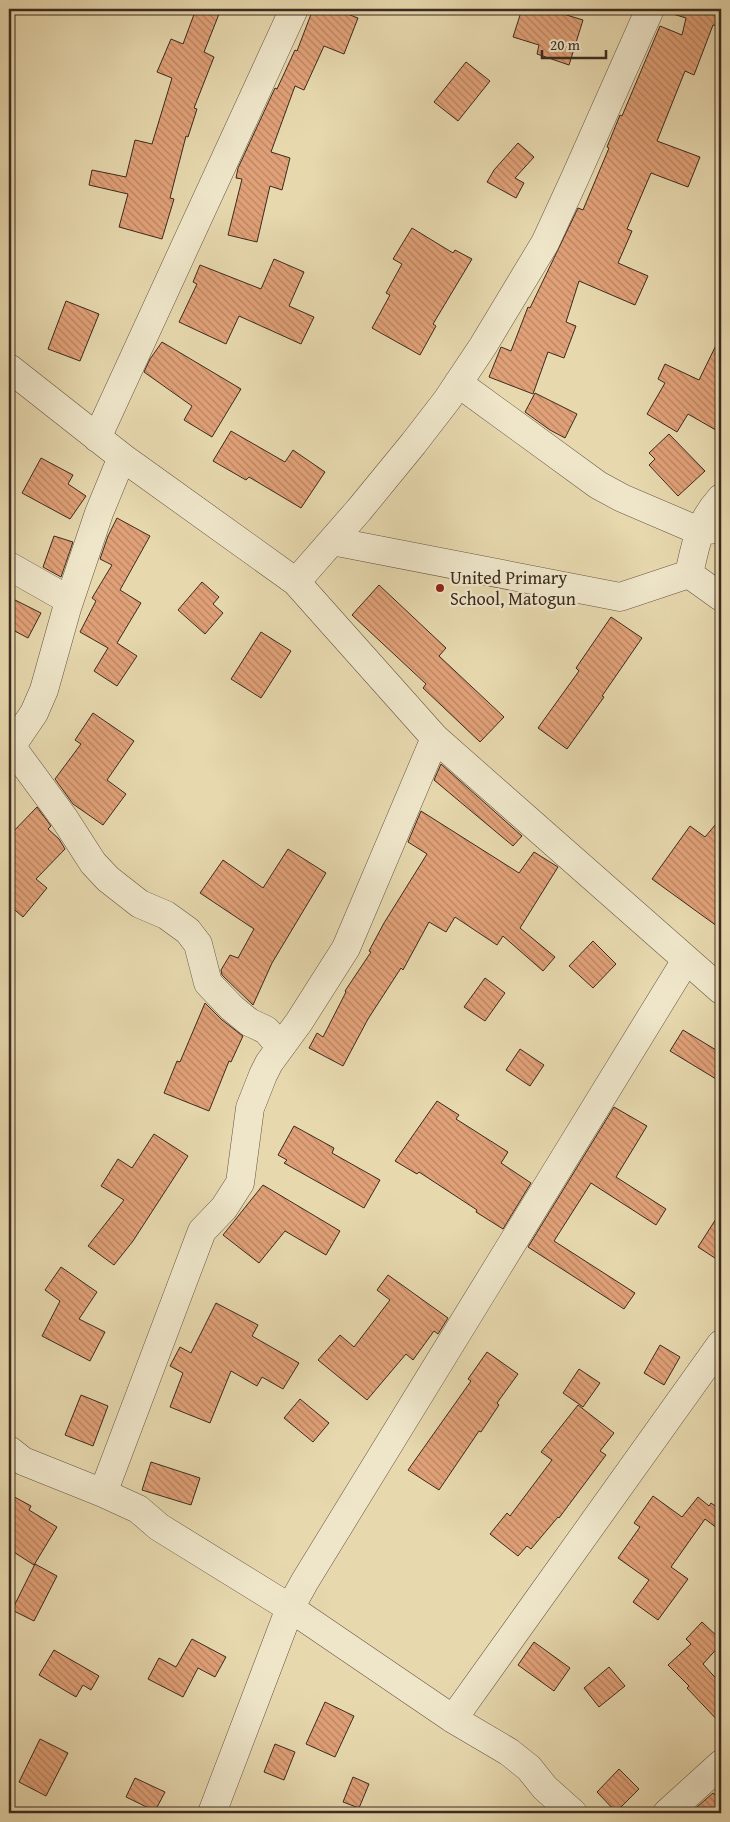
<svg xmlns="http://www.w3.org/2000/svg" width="730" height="1822" font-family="'Gentium Book Plus',serif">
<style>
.building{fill:url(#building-back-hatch);stroke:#3b2b1f}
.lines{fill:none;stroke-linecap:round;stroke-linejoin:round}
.minor-casing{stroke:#665643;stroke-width:29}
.minor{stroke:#efe6ca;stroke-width:28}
.poi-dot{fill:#8f2418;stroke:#efe6ca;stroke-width:2}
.labels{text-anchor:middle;stroke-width:4.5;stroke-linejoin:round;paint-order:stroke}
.poi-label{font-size:18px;fill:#3b2b1f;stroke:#efe6ca;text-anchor:start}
</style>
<defs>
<pattern id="building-back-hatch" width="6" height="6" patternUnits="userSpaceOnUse" patternTransform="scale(1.25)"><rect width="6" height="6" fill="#e1a178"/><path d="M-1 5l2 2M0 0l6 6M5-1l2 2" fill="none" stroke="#b88362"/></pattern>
</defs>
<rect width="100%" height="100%" fill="#e7d8ae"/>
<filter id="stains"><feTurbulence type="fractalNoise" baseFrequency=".004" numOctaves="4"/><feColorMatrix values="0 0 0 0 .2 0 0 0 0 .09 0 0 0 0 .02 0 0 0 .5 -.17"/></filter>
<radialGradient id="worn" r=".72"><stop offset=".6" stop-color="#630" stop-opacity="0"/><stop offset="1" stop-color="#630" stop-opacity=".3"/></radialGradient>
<path class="building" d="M196,9H221L204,52L214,57L194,108L197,109L188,137L186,136L170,198L174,199L162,239L119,227L128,194L89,185L92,170L126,177L135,140L152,144L172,78L157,72L171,39L183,44Z
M313,9H334L358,18L344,54L324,46L304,90L295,86L271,152L290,158L282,190L270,186L257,242L228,235L242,179L236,178L238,168L275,88L277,89L295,50L297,51Z
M522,9H547L583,20L569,65L537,54L539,45L513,37Z
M674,9H721V27L713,25L694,75L685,71L657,141L700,157L688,187L651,173L627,229L632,231L618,263L648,276L635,305L579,281L566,322L576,326L564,358L548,352L533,394L489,377L501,347L511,351L528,307L530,308L578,208L583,210L609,148L607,147L620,115L622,116L660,26L682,35L686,18L673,14Z
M466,62L490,81L458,121L434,102Z
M518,143L534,157L515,178L524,183L516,198L487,182L494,170Z
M412,228L453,253L455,250L472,259L433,324L436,326L420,355L372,328L390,295L386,293L402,264L393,259Z
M274,259L304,272L289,306L314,317L301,344L239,316L226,344L179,322L197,284L193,282L200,265L261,289Z
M66,301L99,314L80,361L48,349Z
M721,335V433L688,414L677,432L647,414L665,383L658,379L665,364L699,380Z
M162,342L241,389L212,437L184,420L192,406L144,372L150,359Z
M535,393L577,414L565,438L550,430L525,412Z
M231,431L285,462L293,450L325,472L301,508L249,477L246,480L213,461Z
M669,434L705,471L678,496L649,465L655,459L649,453Z
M41,458L73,475L68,484L86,496L70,519L22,493Z
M117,518L150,536L120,590L141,603L117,643L137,656L117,686L94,671L108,648L80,632L96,601L92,598L112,565L100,559L108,536Z
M54,536L73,542L61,577L43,567Z
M202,582L219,597L213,604L223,613L205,634L178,610Z
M379,585L446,648L439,656L504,717L480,742L423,688L426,684L352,615Z
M9,597L41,613L28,638L9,628Z
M611,617L642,638L602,696L604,697L567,749L538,728L579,671L576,668Z
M261,632L291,651L261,698L231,679Z
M93,713L134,741L107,780L126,794L103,825L73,804L55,779L81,744L75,740Z
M441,764L522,836L513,846L434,780Z
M37,807L51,826L48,829L59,839L65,849L36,879L47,888L23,917L9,905V836Z
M421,811L519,873L534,852L558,867L520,928L555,957L543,971L503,936L497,945L455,917L446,932L429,922L403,970L401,968L368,1019L343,1066L309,1048L317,1033L323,1037L346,992L345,991L371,952L369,951L384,923L427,854L408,842Z
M721,818V929L652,879L690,826L705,837Z
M288,849L326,873L272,963L253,1005L222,975L221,970L230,955L238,958L254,929L200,893L223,860L263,888Z
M593,941L616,964L593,988L569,966Z
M485,978L505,993L485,1021L464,1007Z
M205,1003L222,1020L243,1036L231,1062L229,1061L209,1111L164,1093L177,1061L180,1062Z
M683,1030L721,1053V1082L670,1051Z
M520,1049L544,1065L530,1086L506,1070Z
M437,1101L459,1115L456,1119L508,1152L501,1163L531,1183L503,1229L476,1212L477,1210L419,1172L417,1174L395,1161Z
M614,1107L647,1126L616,1177L666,1209L656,1225L591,1183L554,1241L635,1293L624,1309L528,1247Z
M294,1126L334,1148L332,1153L380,1180L364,1208L284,1163L287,1160L278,1155Z
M154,1134L188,1156L133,1241L114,1265L88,1246L124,1200L101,1186L118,1159L132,1168Z
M263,1185L340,1231L326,1255L285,1231L259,1263L223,1235Z
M721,1211V1262L698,1247Z
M61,1267L97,1292L79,1319L105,1332L90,1361L42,1336L60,1301L45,1290Z
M388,1275L448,1318L438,1334L434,1331L413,1360L406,1354L367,1400L318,1360L340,1335L354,1347L390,1300L377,1290Z
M216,1303L258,1325L252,1336L299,1363L283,1389L262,1377L257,1386L231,1371L210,1423L170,1407L183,1373L170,1366L180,1347L191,1353Z
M660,1345L680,1357L664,1385L644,1373Z
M487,1352L518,1374L497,1403L499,1405L481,1432L479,1431L439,1490L408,1470L471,1381L468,1379Z
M579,1369L600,1383L583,1407L563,1393Z
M81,1395L108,1406L93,1446L65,1435Z
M300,1399L329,1423L313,1442L284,1418Z
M578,1405L614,1433L600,1451L606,1455L559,1518L558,1517L531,1549L527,1546L518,1556L490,1534L507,1513L510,1516L552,1460L541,1452Z
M151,1462L200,1478L191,1505L142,1490Z
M9,1494L31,1506L29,1510L57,1527L34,1565L9,1549Z
M653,1496L682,1517L698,1497L709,1506L711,1503L721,1510V1531L705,1519L671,1567L688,1579L658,1620L633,1602L649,1580L618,1558L640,1527L634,1523Z
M35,1564L57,1576L34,1621L12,1610Z
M702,1622L721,1640V1644L703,1664L721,1684V1724L687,1688L689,1686L668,1665L691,1644L686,1639Z
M192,1639L226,1657L215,1677L198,1668L183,1697L148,1679L159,1658L176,1667Z
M534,1642L570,1668L554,1691L518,1665Z
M54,1650L99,1676L91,1690L83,1685L76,1697L39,1675Z
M609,1667L625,1686L599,1707L584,1688Z
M325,1702L354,1716L335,1757L306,1744Z
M40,1739L68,1753L46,1796L19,1782Z
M275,1744L295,1752L284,1780L264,1772Z
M619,1769L639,1789L616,1812L597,1792Z
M353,1777L369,1784L359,1808L343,1802Z
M135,1778L165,1792L155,1811L126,1797Z
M713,1793L721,1800V1813H690Z"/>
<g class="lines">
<defs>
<path id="minor" d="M9,368L122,457L296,582L435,738L721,990
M458,383L598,485L622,498L699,531L716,529
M97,438L294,9
M332,541L620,597L689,574C696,543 699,522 721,498
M9,566L69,600
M689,574L721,597
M296,582L359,510L413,444L447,400L483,346L545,243L574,180L650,9
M11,746L64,818L93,863L108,879L140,904L166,915L188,931L198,944L208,983L232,1008L249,1022L266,1030L280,1046
M9,750L34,713L44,690L67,608L99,513L122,457
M9,1450L23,1461L103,1493L138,1509L159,1527L290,1608L453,1719L509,1752L529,1768L545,1788L573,1813
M103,1493L202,1231L224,1208L240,1183L250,1108L263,1075L269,1063L299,1022L346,948L435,738
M453,1719L721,1344
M212,1813L290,1608L305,1581L686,960
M667,1813L721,1764"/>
</defs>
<use href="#minor" class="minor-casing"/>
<use href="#minor" class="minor"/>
</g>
<circle class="poi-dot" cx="440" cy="588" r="5"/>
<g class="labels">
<g class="poi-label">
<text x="450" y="584">United Primary<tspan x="450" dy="21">School, Matogun</tspan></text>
</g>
</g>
<rect width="730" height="1822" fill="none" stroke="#e7d8ae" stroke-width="30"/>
<rect x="10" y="10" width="710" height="1802" fill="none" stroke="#3b2b1f" stroke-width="2.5"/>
<rect x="15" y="15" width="700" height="1792" fill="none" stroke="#3b2b1f"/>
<path d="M542 50v8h64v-8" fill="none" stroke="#3b2b1f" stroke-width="2.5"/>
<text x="550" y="50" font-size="15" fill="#3b2b1f" stroke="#efe6ca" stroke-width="4" paint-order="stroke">20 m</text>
<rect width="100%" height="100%" filter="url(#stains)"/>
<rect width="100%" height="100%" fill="url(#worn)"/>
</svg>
